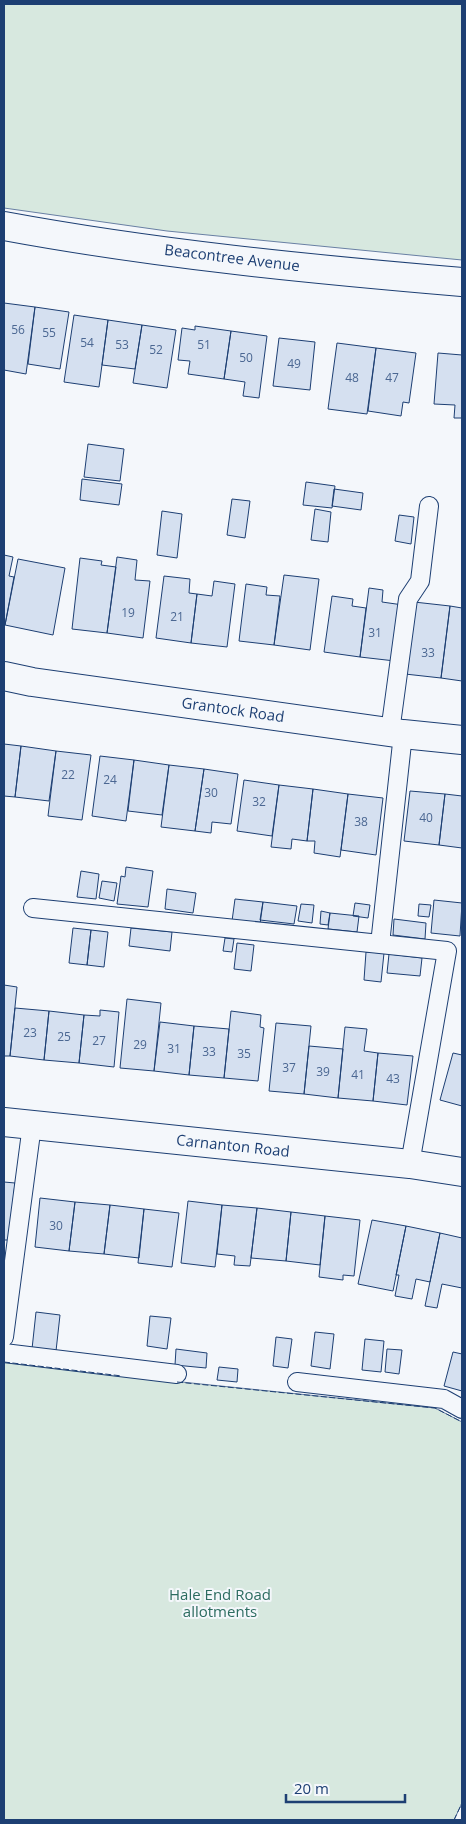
<svg xmlns="http://www.w3.org/2000/svg" width="466" height="1824" font-family="'Open Sans',sans-serif">
<style>
.green{fill:#d7e8df;stroke:#687fa3}
.building{fill:#d5e0f0;stroke:#1d3f73}
.lines{fill:none;stroke-linecap:round;stroke-linejoin:round}
.service-casing{stroke:#1d3f73;stroke-width:20}
.minor-casing{stroke:#1d3f73;stroke-width:30}
.service{stroke:#f4f7fb;stroke-width:18}
.minor{stroke:#f4f7fb;stroke-width:28}
.fence{stroke:#1d3f73;stroke-width:1;stroke-dasharray:6 2.5;stroke-linecap:butt}
.labels{text-anchor:middle;stroke-width:4;stroke-linejoin:round;paint-order:stroke}
.number-label{font-size:12px;fill:#4b6792}
.street-label{font-size:15px;fill:#1d3f73;stroke:#f4f7fb}
.park-label{font-size:15px;fill:#2c6c60;stroke:#f4f7fb}
</style>
<rect width="100%" height="100%" fill="#f4f7fb"/>
<path class="green" d="M4,4H462V260L167,231L4,208Z
M4,1362L94,1373L435,1408L462,1422V1803L454,1820H4Z"/>
<path class="building" d="M4,303L35,307L26,374L4,370Z
M35,307L69,312L60,369L28,364Z
M74,315L108,320L99,387L64,382Z
M108,320L142,325L135,369L102,365Z
M142,325L176,330L167,388L133,383Z
M195,326L231,331L224,379L188,374L190,361L178,360L182,328L195,330Z
M231,331L267,336L259,398L243,396L245,382L224,379Z
M279,338L315,342L310,390L273,386Z
M337,343L376,348L367,414L328,409Z
M376,348L416,353L409,403L403,402L401,416L368,411Z
M438,353L462,355V418H454L455,405L434,404Z
M88,444L124,449L120,481L84,477Z
M82,479L122,484L119,505L80,500Z
M306,482L335,486L332,508L303,505Z
M334,489L363,493L361,510L332,506Z
M232,499L250,501L245,538L227,535Z
M315,509L331,512L328,542L311,540Z
M162,511L182,514L177,558L157,555Z
M399,515L414,517L411,544L395,541Z
M4,555L13,557L9,576L14,577L5,625H4Z
M117,557L137,560L135,580L150,581L143,638L107,633Z
M80,558L102,561L101,565L116,567L107,633L72,629Z
M18,559L65,568L53,635L5,625Z
M284,575L319,579L310,650L274,645Z
M164,576L190,579L189,593L197,594L191,643L156,638Z
M214,581L235,584L227,647L191,643L197,594L212,596Z
M246,584L267,587L266,595L280,596L274,645L239,641Z
M369,588L383,590L382,602L403,605L395,661L360,657Z
M332,596L353,599L352,606L366,608L360,657L324,652Z
M414,602L450,606L441,678L405,674Z
M450,606L462,608V681L441,678Z
M4,744L21,746L15,797L4,796Z
M21,746L56,751L49,801L15,797Z
M56,751L91,755L82,820L48,816Z
M100,756L134,760L126,821L92,816Z
M134,760L169,765L162,815L128,811Z
M169,765L204,769L195,831L161,827Z
M204,769L238,774L231,824L212,822L211,833L195,831Z
M244,780L279,785L272,836L237,831Z
M279,785L313,789L307,841L292,839L291,849L271,847Z
M313,789L348,794L340,857L314,853L315,841H307Z
M410,791L445,794L439,845L404,841Z
M348,794L383,798L376,855L341,850Z
M445,794L462,796V848L439,845Z
M126,867L153,871L148,907L117,904L121,876L125,877Z
M81,871L99,874L96,899L77,897Z
M102,881L117,883L114,901L99,898Z
M167,889L196,893L193,913L165,909Z
M235,899L263,902L260,924L232,921Z
M434,900L462,903L460,936L431,933Z
M263,902L297,906L294,924L260,920Z
M355,903L370,905L368,918L353,916Z
M301,904L314,905L312,923L298,921Z
M419,904L431,905L429,917L418,916Z
M321,911L330,913L328,925L320,924Z
M330,913L359,916L357,932L328,929Z
M394,919L426,923L425,939L393,935Z
M73,928L91,930L87,965L69,963Z
M131,928L172,932L170,951L129,946Z
M91,930L108,932L104,967L87,965Z
M225,938L234,939L232,952L223,951Z
M237,943L254,945L251,971L234,969Z
M366,952L384,953L381,982L364,980Z
M389,954L422,958L420,976L387,973Z
M4,985L17,987L10,1056H4Z
M127,999L161,1003L154,1071L120,1068Z
M15,1008L49,1011L44,1060L10,1056Z
M100,1010L119,1012L114,1067L79,1063L84,1015L100,1016Z
M49,1011L84,1015L79,1063L44,1060Z
M231,1011L261,1015L260,1027L264,1028L258,1081L224,1078Z
M160,1022L194,1026L189,1075L154,1071Z
M276,1023L311,1026L304,1094L269,1091Z
M194,1026L229,1029L224,1078L189,1075Z
M345,1027L367,1029L364,1051L378,1053L373,1101L338,1098Z
M309,1046L343,1049L338,1098L304,1094Z
M378,1053L413,1056L407,1105L373,1101Z
M453,1053L462,1055V1106L440,1100Z
M4,1182L15,1183L9,1240H4Z
M40,1198L75,1202L69,1251L35,1247Z
M188,1201L222,1205L215,1267L181,1263Z
M75,1202L110,1205L104,1254L69,1251Z
M110,1205L144,1209L139,1258L104,1254Z
M222,1205L257,1208L250,1266L234,1265L235,1256L217,1254Z
M257,1208L291,1212L286,1261L251,1258Z
M144,1209L179,1213L172,1267L138,1263Z
M291,1212L325,1216L320,1265L286,1261Z
M325,1216L360,1220L354,1276L343,1275V1280L319,1277Z
M372,1220L406,1226L393,1291L358,1284Z
M406,1226L440,1233L430,1282L416,1279L412,1299L395,1296L399,1275H396Z
M440,1233L462,1238V1288L442,1284L437,1308L425,1306Z
M36,1312L60,1315L56,1351L32,1349Z
M150,1316L171,1318L167,1349L147,1346Z
M315,1332L334,1334L330,1369L311,1366Z
M276,1337L292,1339L288,1368L273,1366Z
M365,1339L384,1341L381,1372L362,1370Z
M176,1349L207,1353L206,1368L175,1365Z
M387,1349L402,1350L399,1374L385,1372Z
M453,1352L462,1354V1391L444,1386Z
M219,1367L238,1369L237,1382L217,1380Z"/>
<g class="lines">
<defs>
<path id="service" d="M390,732L408,599L420,581L429,506
M403,734L380,944L447,951L410,1164
M33,908L380,944
M4,1337L32,1125
M4,1353L177,1374
M297,1382L444,1399L462,1409"/>
<path id="minor" d="M4,226C155,254 309,269 462,282
M4,676L32,682L403,734L462,740
M4,1122L410,1164L462,1172"/>
</defs>
<use href="#service" class="service-casing"/>
<use href="#minor" class="minor-casing"/>
<use href="#service" class="service"/>
<use href="#minor" class="minor"/>
<path class="fence" d="M4,1362L122,1376
M177,1382L435,1408L462,1422
M454,1820L462,1803"/>
</g>
<g class="labels">
<g class="number-label">
<text x="18" y="334">56</text>
<text x="49" y="337">55</text>
<text x="87" y="347">54</text>
<text x="122" y="349">53</text>
<text x="204" y="349">51</text>
<text x="156" y="354">52</text>
<text x="246" y="362">50</text>
<text x="294" y="368">49</text>
<text x="352" y="382">48</text>
<text x="392" y="382">47</text>
<text x="128" y="617">19</text>
<text x="177" y="621">21</text>
<text x="375" y="637">31</text>
<text x="428" y="657">33</text>
<text x="68" y="779">22</text>
<text x="110" y="784">24</text>
<text x="211" y="797">30</text>
<text x="259" y="806">32</text>
<text x="426" y="822">40</text>
<text x="361" y="826">38</text>
<text x="30" y="1037">23</text>
<text x="64" y="1041">25</text>
<text x="99" y="1045">27</text>
<text x="140" y="1049">29</text>
<text x="174" y="1053">31</text>
<text x="209" y="1056">33</text>
<text x="244" y="1058">35</text>
<text x="289" y="1072">37</text>
<text x="323" y="1076">39</text>
<text x="358" y="1079">41</text>
<text x="393" y="1083">43</text>
<text x="56" y="1230">30</text>
</g>
<g class="street-label">
<text transform="translate(232 258) rotate(7)" y="5">Beacontree Avenue</text>
<text transform="translate(233 710) rotate(8)" y="5">Grantock Road</text>
<text transform="translate(233 1146) rotate(6)" y="5">Carnanton Road</text>
</g>
<g class="park-label">
<text x="220" y="1600">Hale End Road<tspan x="220" dy="17">allotments</tspan></text>
</g>
</g>
<rect width="466" height="1824" fill="none" stroke="#1d3f73" stroke-width="10"/>
<path d="M286 1794v8h119v-8" fill="none" stroke="#1d3f73" stroke-width="2.5"/>
<text x="294" y="1794" font-size="15" fill="#1d3f73" stroke="#f4f7fb" stroke-width="4" paint-order="stroke">20 m</text>
</svg>
